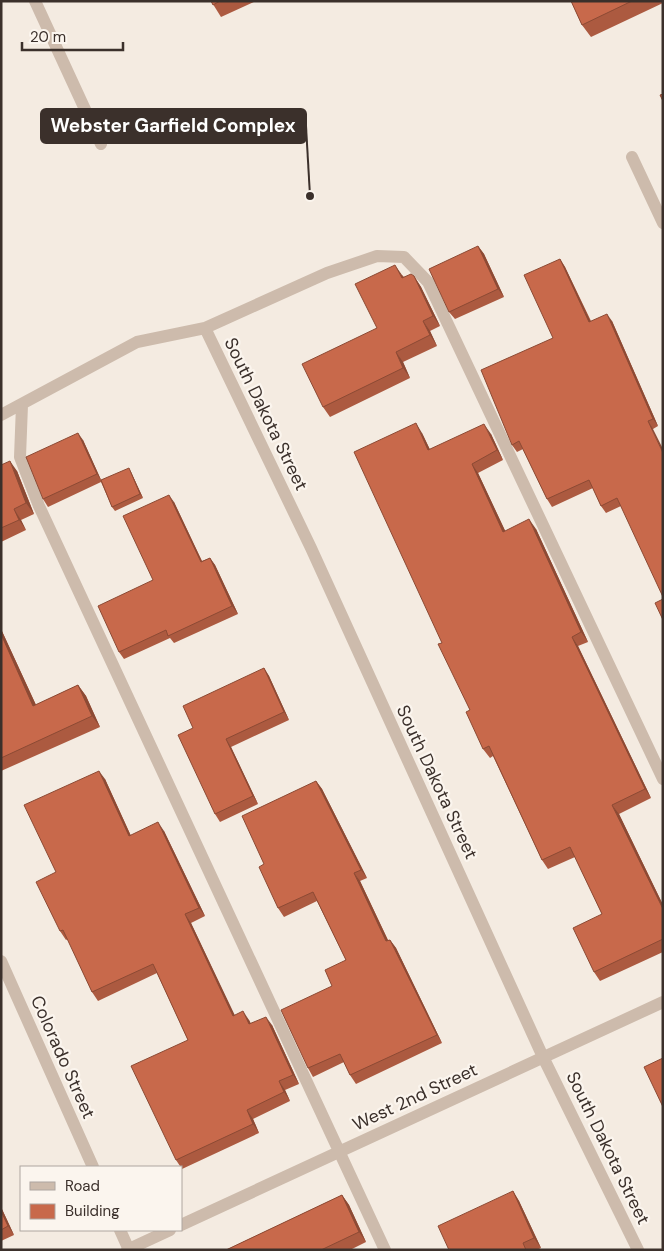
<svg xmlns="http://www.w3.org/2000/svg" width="664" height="1251" font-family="'DM Sans',sans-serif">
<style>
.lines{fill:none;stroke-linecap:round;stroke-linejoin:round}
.minor{stroke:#cdbbac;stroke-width:12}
.wall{fill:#ac5a40}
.shaded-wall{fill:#8c4a34}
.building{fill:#c8694b;stroke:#8c4a34}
.labels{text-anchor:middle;stroke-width:4.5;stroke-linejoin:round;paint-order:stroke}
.street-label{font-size:18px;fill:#3b302b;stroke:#fbf5ee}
.leader{fill:none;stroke:#3b302b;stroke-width:2}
.callout-dot{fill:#3b302b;stroke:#fbf5ee;stroke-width:2}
.callout{fill:#3b302b;stroke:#3b302b;stroke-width:2}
.callout-label{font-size:19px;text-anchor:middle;font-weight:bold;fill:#fff}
</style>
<rect width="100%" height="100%" fill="#f4ebe1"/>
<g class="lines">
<path class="minor" d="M35,1L101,144
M632,157L663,223
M205,328L311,548L543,1057L638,1250
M22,405L20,457L39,506L385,1250
M1,415L137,342L205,328L327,273L377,256L404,257L428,282L663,779
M1,961L93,1167
M181,1225L663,1002
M120,1230L129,1250
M127,1250L170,1230"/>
</g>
<path class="wall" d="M211,1H256L221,17Z
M571,1H663V3L591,37L582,25Z
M478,246L484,254L504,297L455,319L449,312Z
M560,259L565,267L591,321H612L658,426L653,429L621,506L606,513L601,506L593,488L552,507L547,499L523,449L517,452L512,445L553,338Z
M402,275L404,277L414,276L421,287L440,326L430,331L437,346L403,362L410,378L330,417L323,407L377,328Z
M422,433L430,450L491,434L503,460L478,473L505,531L536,529L588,642L578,646L651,798L619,814L663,905V952L600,981L594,972L602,914L575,857L548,869L542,860L493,756L490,758L483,749L470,710L442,643Z
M83,440L101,480L131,472L143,498L115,511L112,507L101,482L48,507L43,499Z
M1,465L17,471L34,514L21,520L26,530L1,542Z
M174,502L202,561L210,558L215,565L238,614L174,643L170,638L124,659L119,652L153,580Z
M1,629L36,705L78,685L86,696L100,727L1,771Z
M264,668L269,676L289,720L231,747L258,804L220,822L215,814L193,728Z
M105,779L131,836L164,831L205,916L191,923L234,1015L249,1020L251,1024L272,1025L299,1084L285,1090L290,1101L253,1119L259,1133L182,1169L176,1160L188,1040L157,973L98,1001L92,992L68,939L66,940L60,931Z
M316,781L322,789L367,878L360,881L388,940H390L396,948L442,1043L356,1084L350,1075L344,1062L313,1077L308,1068L332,986L346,960L317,901L284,917L278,908L264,864Z
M513,1191L519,1201L541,1248L537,1250H449Z
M342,1195L349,1205L366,1242L350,1250H226Z
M1,1207L14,1235L1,1241Z"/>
<path class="shaded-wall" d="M478,246L484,254L504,297L498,289Z
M560,259L565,267L594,329L589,322Z
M395,265L402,275L409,289L402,278Z
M414,276L421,287L440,326L433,316Z
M607,314L612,321L658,426L653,419Z
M423,321L430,331L437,346L430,335Z
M396,352L403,362L410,378L403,368Z
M648,421L653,429L663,449V453Z
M416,423L422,433L435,460L428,450Z
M484,424L491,434L503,460L497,450Z
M78,433L83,440L102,482L97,474Z
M10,461L17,471L34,514L26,503Z
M472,464L478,473L510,541L503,532Z
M129,468L131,472L143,498L140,494Z
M169,495L174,502L206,570L201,562Z
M14,509L21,520L26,530L19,520Z
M529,519L536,529L588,642L581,632Z
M210,558L215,565L238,614L232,606Z
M1,629L41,716L33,706L1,634Z
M572,637L578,646L651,798L645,789Z
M264,668L269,676L289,720L284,712Z
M78,685L86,696L100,727L92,716Z
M226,739L231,747L258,804L253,796Z
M99,771L105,779L135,845L129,836Z
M316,781L322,789L367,878L361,870Z
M612,805L619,814L663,905V909Z
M158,822L164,831L205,916L199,908Z
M354,873L360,881L392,949L386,941Z
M185,914L191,923L239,1024L233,1016Z
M390,940L396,948L442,1043L437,1035Z
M243,1011L249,1020L255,1033L249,1024Z
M266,1017L272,1025L299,1084L293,1075Z
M279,1081L285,1090L290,1101L284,1092Z
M247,1110L253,1119L259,1133L253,1124Z
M513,1191L519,1201L541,1248L534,1238Z
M342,1195L349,1205L366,1242L359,1232Z
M1,1207L14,1235L8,1226L1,1211Z"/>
<path class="building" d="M211,1H220L213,5Z
M571,1H632L582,25Z
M663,94V101L660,95Z
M478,246L498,289L449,312L429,269Z
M560,259L589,322L607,314L653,419L648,421L663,453V597L617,498L601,506L589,480L547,499L519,441L512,445L481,370L553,338L524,275Z
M395,265L402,278L411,274L414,276L433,316L423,321L430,335L396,352L403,368L323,407L302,364L377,328L355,284Z
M416,423L428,450L484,424L497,450L472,464L503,532L529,519L581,632L572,637L645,789L612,805L663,909V939L594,972L573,928L602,914L570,847L542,860L489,746L483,749L466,712L470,710L438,644L442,643L354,452Z
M78,433L97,474L43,499L26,457Z
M10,461L26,503L14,509L19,520L1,528V465Z
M129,468L140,494L112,507L101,480Z
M169,495L201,562L210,558L232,606L168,636L166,630L119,652L98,606L153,580L123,516Z
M663,599V620L655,603Z
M1,634L33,706L78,685L92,716L1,758Z
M264,668L284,712L226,739L253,796L215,814L178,735L193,728L183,706Z
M99,771L129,836L158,822L199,908L185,914L233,1016L243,1011L249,1024L266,1017L293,1075L279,1081L284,1092L247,1110L253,1124L176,1160L131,1066L188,1040L153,964L92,992L63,930L60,931L36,882L56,872L24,805Z
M316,781L361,870L354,873L386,941L390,940L437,1035L350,1075L340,1054L308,1068L281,1010L332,986L325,970L346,960L313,892L278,908L259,867L264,864L242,816Z
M663,1058V1107L644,1067Z
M513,1191L534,1238L523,1243L526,1250H449L438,1226Z
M342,1195L359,1232L321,1250H226Z
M1,1211L8,1226L1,1230Z"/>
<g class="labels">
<g class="street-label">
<text transform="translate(266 414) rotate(64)" y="6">South Dakota Street</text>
<text transform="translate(437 782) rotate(65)" y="6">South Dakota Street</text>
<text transform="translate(63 1057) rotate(66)" y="6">Colorado Street</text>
<text transform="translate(415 1097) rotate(-25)" y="6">West 2nd Street</text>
<text transform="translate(608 1148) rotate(64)" y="6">South Dakota Street</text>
</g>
</g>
<path class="leader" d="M310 196L306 126"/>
<circle class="callout-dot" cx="310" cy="196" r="5"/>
<rect class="callout" x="41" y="109" width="265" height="34" rx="5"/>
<g class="callout-label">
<text x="173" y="132">Webster Garfield Complex</text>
</g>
<rect width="664" height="1251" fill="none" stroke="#3b302b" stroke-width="5"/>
<rect x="20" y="1166" width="162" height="65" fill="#fbf5ee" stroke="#aea6a0"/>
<rect x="30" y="1182" width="25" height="8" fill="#cdbbac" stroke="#aea6a0"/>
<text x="65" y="1191" font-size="15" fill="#3b302b">Road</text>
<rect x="30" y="1204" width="25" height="15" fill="#c8694b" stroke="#aea6a0"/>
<text x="65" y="1216" font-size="15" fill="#3b302b">Building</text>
<path d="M22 42v8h101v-8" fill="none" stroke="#3b302b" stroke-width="2.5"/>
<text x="30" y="42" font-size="15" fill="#3b302b" stroke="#fbf5ee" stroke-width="4" paint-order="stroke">20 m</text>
</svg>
